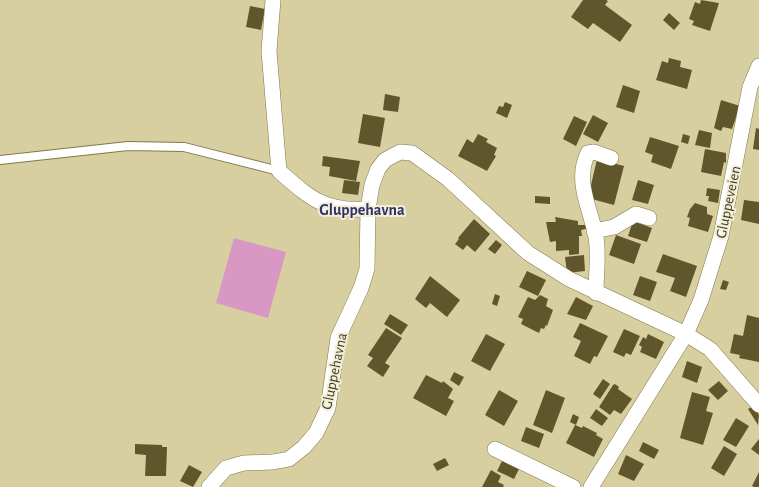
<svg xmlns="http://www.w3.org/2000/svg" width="759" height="487" font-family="'Alegreya Sans',sans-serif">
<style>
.green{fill:#d998c3}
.building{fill:#5f572b}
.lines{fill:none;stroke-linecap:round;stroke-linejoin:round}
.lane-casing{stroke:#81794c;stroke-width:10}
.street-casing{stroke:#81794c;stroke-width:16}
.lane{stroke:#fff;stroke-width:8}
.street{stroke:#fff;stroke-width:15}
.labels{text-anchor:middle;stroke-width:4;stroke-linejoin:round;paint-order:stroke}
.street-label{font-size:15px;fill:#3c3925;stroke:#f3efd7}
.neighbourhood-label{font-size:16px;font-weight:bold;fill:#32336e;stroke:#f3efd7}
</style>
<rect width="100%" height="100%" fill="#d7cf9f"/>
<path class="green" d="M234,238L286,252L268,318L216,303Z"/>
<path class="building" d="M583,0H606L608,1L605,5L632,25L620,42L593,23L588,29L571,17Z
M701,0L719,3L710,31L692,25L694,21L689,19L695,2L700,4Z
M250,6L265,9L261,30L246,27Z
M669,13L680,23L674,30L663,20Z
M669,58L681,61L680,67L692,70L687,89L656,80L662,61L668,63Z
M623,85L640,91L634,113L616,107Z
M385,94L400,97L398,112L383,110Z
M721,100L740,106L732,129L723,127L721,131L714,128Z
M505,102L512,105L507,118L496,113L499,106L503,107Z
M363,114L385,118L380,147L358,143Z
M593,115L608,123L598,142L583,134Z
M574,116L587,122L576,146L563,139Z
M756,128L759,129V150L753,149Z
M699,130L712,133L710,148L695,145Z
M478,134L488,139L486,142L497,148L494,155L496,156L487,171L458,156L467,139L473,143Z
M683,134L690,136L688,144L681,142Z
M650,137L679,146L671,169L651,162L653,155L645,152Z
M705,149L726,153V163L724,162L721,176L701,172Z
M323,156L360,161L356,181L329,176L330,167L322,166Z
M597,159L624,166L614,205L588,198Z
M344,180L360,182L358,195L342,193Z
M638,180L654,185L648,204L632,200Z
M707,188L720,190L718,203L708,201L709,196H706Z
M535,196L550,197V204L535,203Z
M744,200L759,202V224L741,220Z
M695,203L707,207V214L713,216L708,232L688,226L690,218L687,217L690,209Z
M555,217L578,221V225H586V229L581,230L582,236H579V254L569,255V250L556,251V241L550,242L546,222H556Z
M474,219L490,234L475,252L467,245L463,250L455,244L459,239L458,238Z
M633,221L652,228L647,242L628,236Z
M616,235L641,244L634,264L609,255Z
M496,240L502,245L495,254L488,249Z
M663,254L697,266L686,297L670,291L675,278L656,272Z
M584,255L585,271L567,273L565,257Z
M527,271L546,280L538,296L519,287Z
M430,276L460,300L447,317L430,303L426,308L415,299Z
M640,276L657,282L650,301L633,295Z
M723,280L729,282L726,290L720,289Z
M495,294L500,296L497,306L492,304Z
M540,295L548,299L546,306L553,310L547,326L546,325L544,329L541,328L539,333L521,324L523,319L518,317L528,297L535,300Z
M576,297L593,306L586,320L567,314Z
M390,314L408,325L401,335L384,324Z
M747,315L759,318V362L739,358L740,355L730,353L734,334L743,336Z
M580,323L608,336L597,357L594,356L590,364L574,356L581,341L573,337Z
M386,328L402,338L385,363L390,366L383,377L367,366L373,358L368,355Z
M624,329L640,336L631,355L626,353L624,357L613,352Z
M486,334L505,344L490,371L471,361Z
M648,334L664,342L656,359L640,352L642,347L639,345L643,337L646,339Z
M687,361L702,367L697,383L682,377Z
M454,372L464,377L459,386L450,380Z
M426,375L442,383L443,381L453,389L448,398L454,401L446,416L413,398Z
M603,379L610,384L600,399L593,394Z
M719,381L728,391L718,400L708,390Z
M615,384L619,387L618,389L632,399L621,414L614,410L610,415L599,407L613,385Z
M499,390L518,401L504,426L485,415Z
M546,390L565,398L552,433L533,425Z
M692,392L710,397L706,411L713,413L703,445L680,438Z
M753,406L759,415L758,425L748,409Z
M596,409L608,418L602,426L590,418Z
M573,414L579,417L576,425L570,422Z
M736,418L749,426L736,447L723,440Z
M575,425L582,428L583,426L597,433L596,435L603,439L594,457L566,443Z
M526,427L544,434L539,448L521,441Z
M759,439V455L751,449Z
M643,442L659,450L654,459L639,451Z
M135,444L162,445V447H167L166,476H145L146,455L135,454Z
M724,446L737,454L724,476L711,468Z
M626,455L644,464L634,481L618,474Z
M445,458L449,465L437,471L433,464Z
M503,459L520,467L514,479L497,471Z
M189,465L202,472L193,487L180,481Z
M491,470L501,476L498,482L504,485L503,487H482Z
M759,472V487H754L752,486Z"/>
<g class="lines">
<defs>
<path id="lane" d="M0,160L128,146L184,147L279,171"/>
<path id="street" d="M273,0L269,51L279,171C310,198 324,212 368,209
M594,231L614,227L636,214L649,218
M596,293C596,275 599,255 596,237C591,210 574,181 588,153L594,152L611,158
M495,449L573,487
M209,487L226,468L244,463L273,462L289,459L304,447L316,433L328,408L338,338L361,288L367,269L368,209L372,185L378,169L385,160L400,152L412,153L448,179L528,253L569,279L686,334L710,349L759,405
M591,487L686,334L701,300L721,236L750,87L759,66"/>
</defs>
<use href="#lane" class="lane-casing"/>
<use href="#street" class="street-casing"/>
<use href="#lane" class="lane"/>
<use href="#street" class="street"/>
</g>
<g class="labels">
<g class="street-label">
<text transform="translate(728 202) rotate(-78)" y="5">Gluppeveien</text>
<text transform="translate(334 371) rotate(-78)" y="5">Gluppehavna</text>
</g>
<g class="neighbourhood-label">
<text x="362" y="215">Gluppehavna</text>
</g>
</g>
</svg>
